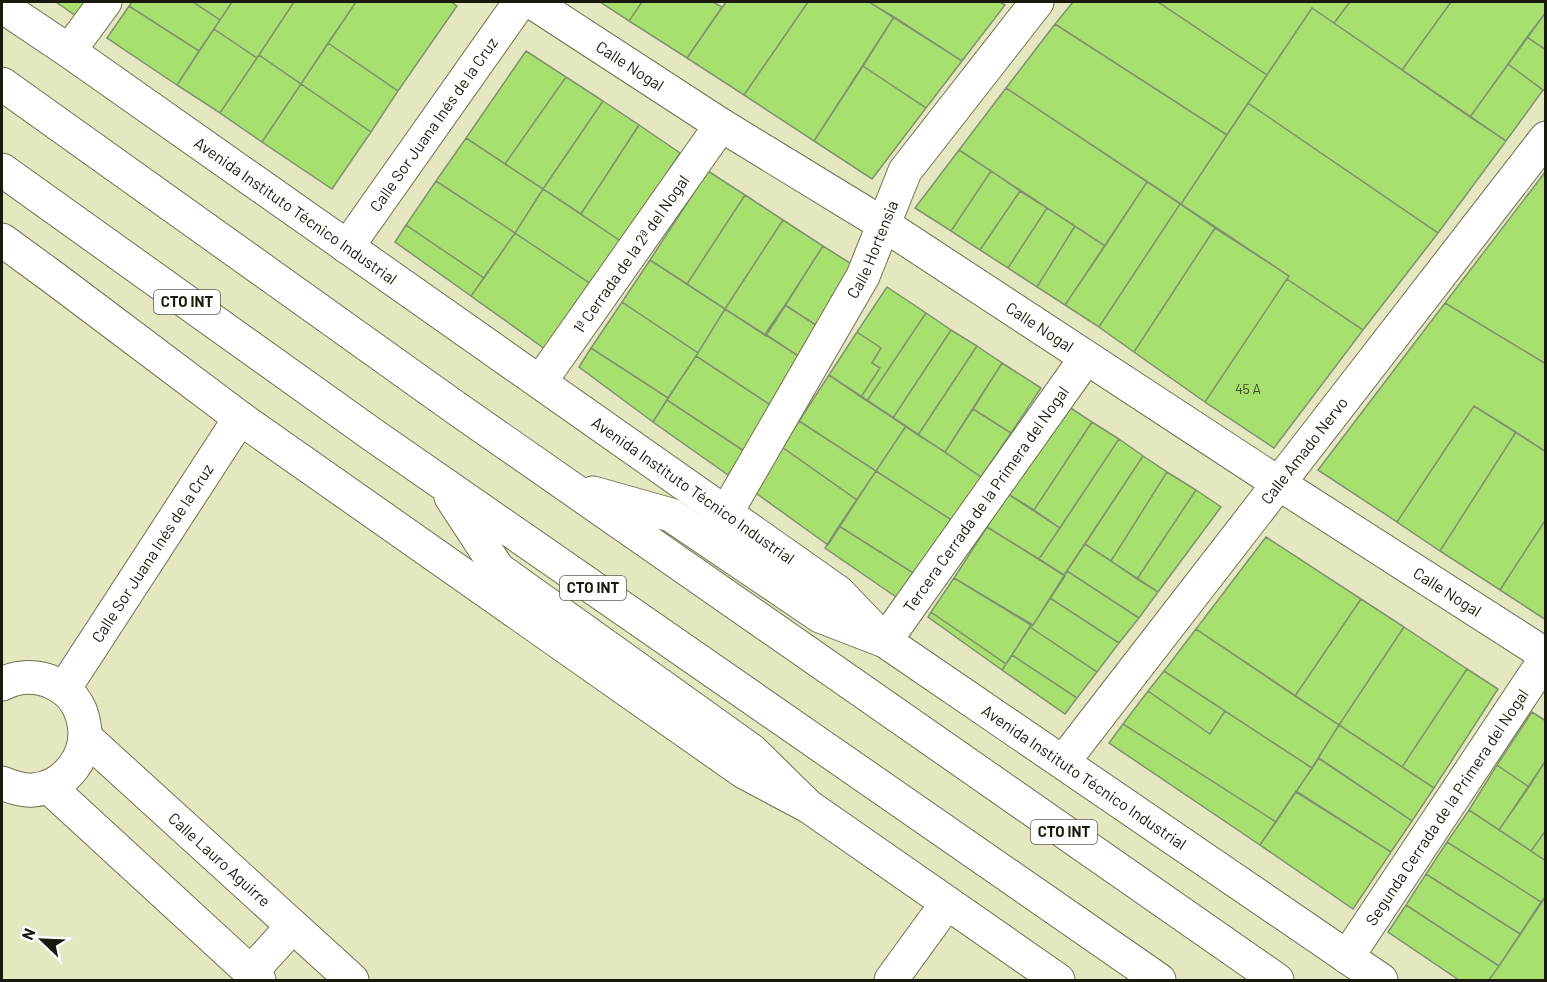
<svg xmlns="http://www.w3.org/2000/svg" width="1547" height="982" font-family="Barlow,sans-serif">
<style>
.building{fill:#a7e06e;stroke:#7f9170;stroke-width:1.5}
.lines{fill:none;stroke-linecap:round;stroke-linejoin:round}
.street-casing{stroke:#70724e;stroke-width:35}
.secondary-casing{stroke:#70724e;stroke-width:35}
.highway-casing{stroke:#70724e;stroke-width:35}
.street{stroke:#fff;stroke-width:33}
.secondary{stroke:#fff;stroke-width:33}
.highway{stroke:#fff;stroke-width:33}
.labels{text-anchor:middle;stroke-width:4.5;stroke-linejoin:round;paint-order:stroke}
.number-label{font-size:14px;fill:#3c4c24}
.shield{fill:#fff;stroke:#5e5f54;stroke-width:1.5}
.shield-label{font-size:15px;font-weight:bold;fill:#191a0b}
.street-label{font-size:16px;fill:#191a0b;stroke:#fff}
</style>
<rect width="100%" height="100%" fill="#e4e7bf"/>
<path class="building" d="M56,2H88L82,20Z
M132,2H193L220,20L199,51L129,6Z
M193,2H232L220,20Z
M232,2H294L257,58L214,29Z
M294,2H356L301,84L259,55Z
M356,2H451L457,6L398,91L328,43Z
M600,2H642L629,21Z
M642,2H713L722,7L687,58L629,21Z
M726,2H808L744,95L687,58Z
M808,2H869L894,17L814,141L744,95Z
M869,2H1000L1005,5L962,61Z
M1073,2H1158L1267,75L1227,135L1055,24Z
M1158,2H1350L1334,23L1312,8L1267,75Z
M1350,2H1451L1402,70L1334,23Z
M1451,2H1546V12L1470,117L1402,70Z
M129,6L199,51L177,85L107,38Z
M1312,8L1506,141L1438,233L1248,103Z
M1546,12V50L1527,37Z
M894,17L962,61L926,108L863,66Z
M1055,24L1227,135L1181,204L1006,88Z
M214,29L257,58L220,113L177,85Z
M1527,37L1546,50V91L1543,90L1508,64Z
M328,43L398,91L371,132L301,84Z
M526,51L566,77L505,164L466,138Z
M259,55L301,84L262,142L220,113Z
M1508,64L1543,90L1506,141L1470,117Z
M863,66L926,108L872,179L814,141Z
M566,77L603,101L543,189L505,164Z
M301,84L371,132L332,189L262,142Z
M1006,88L1147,182L1105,246L959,150Z
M603,101L639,125L581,214L543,189Z
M1248,103L1438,233L1363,330L1287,279L1289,276L1181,204Z
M639,125L680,153L622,242L581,214Z
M466,138L543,189L515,233L436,181Z
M959,150L991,171L951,231L915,208Z
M708,171L745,195L687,284L650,260Z
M991,171L1020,191L980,250L951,231Z
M1546,171V364L1445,303Z
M436,181L515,233L484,278L406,225Z
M1147,182L1180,204L1099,327L1065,305Z
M543,189L622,242L594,286L515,233Z
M1020,191L1047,208L1008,268L980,250Z
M745,195L783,220L725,309L687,284Z
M1180,204L1215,228L1134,352L1099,327Z
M1047,208L1075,226L1037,287L1008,268Z
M783,220L823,246L766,336L725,309Z
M406,225L484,278L471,296L395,242Z
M1075,226L1105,246L1065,305L1037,287Z
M1215,228L1289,276L1205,402L1134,352Z
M515,233L594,286L552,354L471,296Z
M823,246L861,270L822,329L785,305Z
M650,260L725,309L698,353L622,302Z
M1287,279L1363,330L1274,448L1205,402Z
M887,287L926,313L867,401L861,397L880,368L872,363L881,348L857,332Z
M622,302L698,353L668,398L591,348Z
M1445,303L1546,364V452L1474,406L1397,522L1318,470Z
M785,305L822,329L803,359L765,334Z
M725,309L803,359L772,406L696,356Z
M926,313L951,330L893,418L867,401Z
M951,330L977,346L918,435L893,418Z
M857,332L881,348L872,363L880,368L861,397L829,375Z
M977,346L1002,363L945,452L918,435Z
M591,348L668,398L653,422L579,367Z
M696,356L772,406L744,451L667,400Z
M1002,363L1041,388L1011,433L973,409Z
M829,375L906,426L876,471L799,421Z
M667,400L744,451L728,475L653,422Z
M1066,405L1092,422L1034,510L1008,494Z
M1474,406L1516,432L1440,551L1397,522Z
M973,409L1011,433L981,477L945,452Z
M799,421L876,471L857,500L782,447Z
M1092,422L1119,439L1060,528L1034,510Z
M906,426L981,477L953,521L876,471Z
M1516,432L1546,452V519L1500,590L1440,551Z
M1119,439L1143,456L1064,575L1039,559Z
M782,447L857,500L828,545L753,491Z
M1143,456L1167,472L1111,561L1085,544Z
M876,471L953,521L918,576L839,526Z
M1167,472L1196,490L1137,579L1111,561Z
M1196,490L1221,507L1158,592L1137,579Z
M1008,494L1060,528L1039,559L987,527Z
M1546,519V620L1500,590Z
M839,526L918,576L902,601L825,548Z
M987,527L1065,576L1033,625L954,578Z
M1266,537L1361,599L1295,696L1196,629Z
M1085,544L1158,592L1139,618L1067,571Z
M1067,571L1139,618L1119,643L1050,598Z
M954,578L1031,625L1006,664L931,612Z
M1050,598L1119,643L1097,672L1030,627L1033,625Z
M1361,599L1404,627L1339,725L1295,696Z
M931,612L1006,664L1002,670L928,617Z
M1030,627L1097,672L1077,698L1012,655Z
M1404,627L1467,669L1402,767L1339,725Z
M1196,629L1339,725L1312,768L1164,671Z
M1012,655L1077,698L1065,714L1002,670Z
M1467,669L1498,689L1434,788L1402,767Z
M1164,671L1225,711L1210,734L1148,691Z
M1148,691L1210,734L1225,711L1312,768L1276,822L1123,724Z
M1532,712L1546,721V760L1529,787L1497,765Z
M1123,724L1276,822L1260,845L1109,743Z
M1339,725L1434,788L1412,821L1318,758Z
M1319,758L1412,821L1391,852L1296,792Z
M1546,760V830L1531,851L1499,830Z
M1497,765L1529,787L1499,830L1469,810Z
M1296,791L1391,852L1353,909L1260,845Z
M1469,810L1546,861V896L1541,902L1447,842Z
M1546,830V861L1531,851Z
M1447,842L1541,902L1520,934L1426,874Z
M1426,874L1520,934L1499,966L1406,905Z
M1546,896V980H1489L1499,966Z
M1406,905L1499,966L1489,980H1459L1388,932Z"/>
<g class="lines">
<defs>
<g id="street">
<path id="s1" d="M532,2L721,125L883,224L1278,483L1546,655"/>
<path d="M69,51L105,2"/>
<path id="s2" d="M347,247L520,2"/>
<path d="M540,382L721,125"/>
<path id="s3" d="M726,513L863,276L905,171L1037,2"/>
<path id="s4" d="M885,641L1086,358"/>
<path d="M2,684C36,667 78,685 84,724C90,755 65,788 33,790C22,791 12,787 2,783"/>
<path id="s5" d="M64,689L240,418"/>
<path id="s6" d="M85,737L352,980"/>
<path id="s7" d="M1063,762L1546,138"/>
<path d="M49,787L259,980"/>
<path id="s8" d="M1347,957L1546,658"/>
<path d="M250,973L292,927"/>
<path d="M891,980L947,903"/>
</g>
<g id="secondary">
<path id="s9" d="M2,6L69,51L838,592L885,641L1381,980"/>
<path d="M2,240L54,278L240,418L744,772L808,806L1058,980"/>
</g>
<path id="highway" d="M2,84L456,408L1277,980
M2,170L373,435L1159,980
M593,493L671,515L820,616L885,641
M451,497L498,569L752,751L808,806"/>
</defs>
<use href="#street" class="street-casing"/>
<use href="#secondary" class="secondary-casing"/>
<use href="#highway" class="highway-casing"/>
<use href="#street" class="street"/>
<use href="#secondary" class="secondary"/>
<use href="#highway" class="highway"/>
</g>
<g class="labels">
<g class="number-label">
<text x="1248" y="394">45 A</text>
</g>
<g class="shield">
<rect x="154" y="290" width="66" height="24" rx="4.5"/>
<rect x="560" y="576" width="66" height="24" rx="4.5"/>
<rect x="1031" y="820" width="66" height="24" rx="4.5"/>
</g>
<g class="shield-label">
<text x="187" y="307">CTO INT</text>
<text x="593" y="593">CTO INT</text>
<text x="1064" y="837">CTO INT</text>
</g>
<g class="street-label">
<text dy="6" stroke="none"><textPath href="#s1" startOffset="117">Calle Nogal</textPath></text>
<text dy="6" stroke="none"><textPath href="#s2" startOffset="150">Calle Sor Juana Inés de la Cruz</textPath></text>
<text dy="6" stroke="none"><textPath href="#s9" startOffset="358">Avenida Instituto Técnico Industrial</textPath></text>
<text dy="6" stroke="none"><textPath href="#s3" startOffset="302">Calle Hortensia</textPath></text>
<text transform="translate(631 254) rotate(-55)" y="6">1ª Cerrada de la 2ª del Nogal</text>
<text dy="6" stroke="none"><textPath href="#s1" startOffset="603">Calle Nogal</textPath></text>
<text dy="6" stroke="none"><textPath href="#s7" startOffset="394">Calle Amado Nervo</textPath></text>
<text dy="6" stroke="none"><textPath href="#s9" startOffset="844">Avenida Instituto Técnico Industrial</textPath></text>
<text dy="6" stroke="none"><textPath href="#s4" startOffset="174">Tercera Cerrada de la Primera del Nogal</textPath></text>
<text dy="6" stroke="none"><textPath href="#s5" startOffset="162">Calle Sor Juana Inés de la Cruz</textPath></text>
<text dy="6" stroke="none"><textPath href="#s1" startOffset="1089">Calle Nogal</textPath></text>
<text dy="6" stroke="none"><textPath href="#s9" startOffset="1330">Avenida Instituto Técnico Industrial</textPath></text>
<text dy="6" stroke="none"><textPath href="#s8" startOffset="180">Segunda Cerrada de la Primera del Nogal</textPath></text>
<text dy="6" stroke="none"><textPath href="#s6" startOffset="182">Calle Lauro Aguirre</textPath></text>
</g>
</g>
<rect width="1547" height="982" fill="none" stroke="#191a0b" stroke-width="6"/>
<g transform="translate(42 940) rotate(293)" stroke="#ffffff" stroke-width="4.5" paint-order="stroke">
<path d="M0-4.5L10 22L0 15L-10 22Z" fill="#191a0b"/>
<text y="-9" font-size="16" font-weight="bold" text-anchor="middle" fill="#191a0b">N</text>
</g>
</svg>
